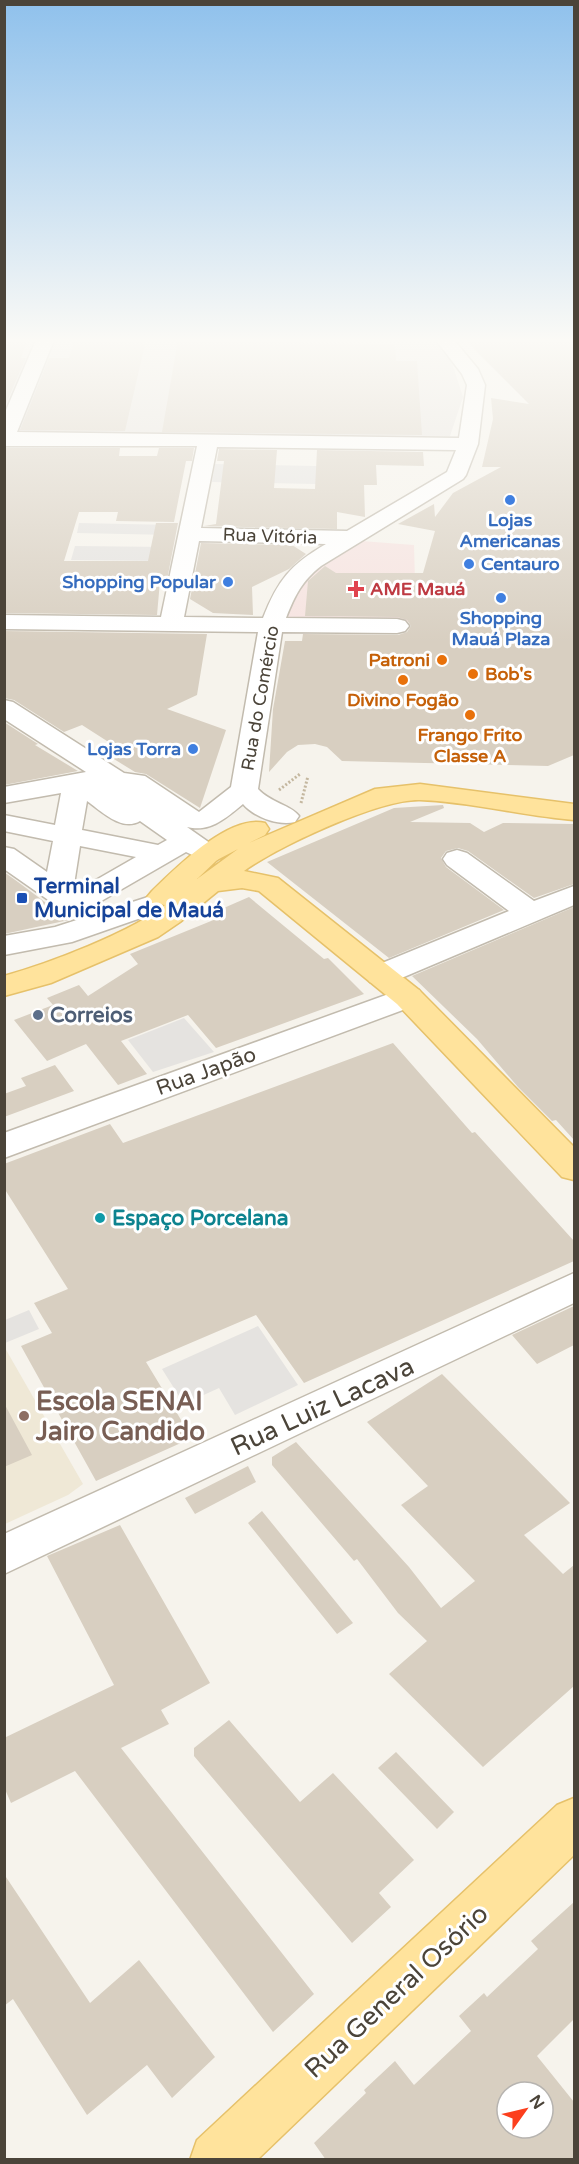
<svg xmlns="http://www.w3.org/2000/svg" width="579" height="2164" font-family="'Varela Round',sans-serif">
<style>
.industrial{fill:#e6e2dd}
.education{fill:#efe8d6}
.medical{fill:#f6e3e0}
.parking{fill:#e5e3e0}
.building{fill:#d8cfc1;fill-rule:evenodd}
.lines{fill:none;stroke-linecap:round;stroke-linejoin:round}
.minor-casing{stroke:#c2bbae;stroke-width:3}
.major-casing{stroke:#e6c16a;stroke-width:3}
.path{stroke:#c4b79f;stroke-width:3;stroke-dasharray:2 2;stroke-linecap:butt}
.minor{fill:#fff;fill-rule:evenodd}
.major{fill:#ffe39c;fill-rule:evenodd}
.shop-dot{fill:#3f7fe0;stroke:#fff;stroke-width:2}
.health-dot{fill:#e0444e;stroke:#fff;stroke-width:2}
.food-dot{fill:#e8710a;stroke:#fff;stroke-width:2}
.transit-dot{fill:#1a4fb4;stroke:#fff;stroke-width:2}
.service-dot{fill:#5c6f8a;stroke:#fff;stroke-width:2}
.culture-dot{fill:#0f9aa8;stroke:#fff;stroke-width:2}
.education-dot{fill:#8d6e63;stroke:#fff;stroke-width:2}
.labels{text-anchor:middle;stroke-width:6;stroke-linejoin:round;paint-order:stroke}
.far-shop-label{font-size:18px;font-weight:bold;fill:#366cbe;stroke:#fff}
.far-street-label{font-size:18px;fill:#4b4439;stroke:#fff}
.far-health-label{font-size:18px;font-weight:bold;fill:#be3a42;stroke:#fff;text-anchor:start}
.far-food-label{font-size:18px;font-weight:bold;fill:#c56008;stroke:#fff}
.transit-label{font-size:21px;font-weight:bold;fill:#164399;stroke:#fff;text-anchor:start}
.service-label{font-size:21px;font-weight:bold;fill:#4e5e75;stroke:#fff;text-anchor:start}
.street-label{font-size:21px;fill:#4b4439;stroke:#fff}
.culture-label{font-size:21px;font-weight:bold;fill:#0d838f;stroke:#fff;text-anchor:start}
.near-education-label{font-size:26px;font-weight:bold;fill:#785e54;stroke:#fff;text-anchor:start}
.near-street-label{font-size:26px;fill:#4b4439;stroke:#fff}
</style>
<rect width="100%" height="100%" fill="#f6f3ec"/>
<path class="industrial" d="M5,340H434L450,357L463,397L450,436L5,433Z"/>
<path class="education" d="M5,1348L83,1484L68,1495L5,1524Z"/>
<path class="medical" d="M361,541L414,545L416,622L290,620L284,612L312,567Z"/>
<path class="parking" d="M215,464L363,467L362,485L212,482Z
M79,523L173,525L171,535L77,533Z
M75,546L168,547L166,561L71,560Z
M184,1018L214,1052L153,1072L128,1040Z
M29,1310L39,1329L5,1343V1320Z
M258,1326L298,1385L235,1415L219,1388L184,1404L162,1369Z"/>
<path class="building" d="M4,340H27L21,358H26L4,408Z
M74,340H146L125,431L20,430L49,358H69Z
M178,340H302V343L395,344L396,361H417L422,435L162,432Z
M465,340H574V755L548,766L342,761L327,747L315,744L298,745L287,752L269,772L273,709L285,641H302L303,634L398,635L407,632L411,626L407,620L397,617L305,616L308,581L325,566L336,573H423L435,531L398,524L434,504L435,517L453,493L501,467H482L493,419L491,398L529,404Z
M4,448H120L119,456H157L159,448H194L192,461H186L174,522L116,521L118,512H79L64,561H148L156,523H178L166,585L160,581L157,615L4,613Z
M219,449L277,450L274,488L315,489L317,450L423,452L424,466L376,465L377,485H364L365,517L337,512V529L204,526L216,524L224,461H217Z
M201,543L292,545L306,554L289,569L252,587L253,615L213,613L190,599Z
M4,631L207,634L197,695L167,709L226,730L200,808L146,774L135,772L109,756L121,750L82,725L64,732L14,700L4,698Z
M4,722L38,744L35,745L78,771L4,785Z
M443,805L444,808L410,822L470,823L484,832L503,823L574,824V884L534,898L468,851L458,848L446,851L441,858L446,867L504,910L389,958L267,862L394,808Z
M4,872L18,882L69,920L4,934Z
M249,897L324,959L328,958L364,994L216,1048L188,1015L121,1041L147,1074L118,1085L86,1044L47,1061L14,1020L53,1005L47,998L79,985L88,996L138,964L130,954L216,919L210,914Z
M574,907V1140L556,1120L552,1121L518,1087L477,1039L412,976Z
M393,1043L472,1133L475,1132L574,1241V1261L304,1383L256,1315L146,1362L192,1438L96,1481L21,1346L52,1333L34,1303L68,1289L4,1188V1164L110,1124L123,1143Z
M55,1065L74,1091L4,1117V1094L26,1086L21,1078Z
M574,1306V1345L537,1364L512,1335Z
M442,1374L570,1503L524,1535L563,1574L574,1565V1686L483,1767L389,1674L427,1641L398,1613L357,1559L354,1561L272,1465V1457L296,1442L409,1567L441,1608L475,1581L401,1505L428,1486L367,1422Z
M4,1403L32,1455L4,1467Z
M248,1466L256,1482L195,1514L185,1498Z
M262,1511L353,1623L337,1634L248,1523Z
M120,1525L210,1683L161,1710L169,1724L121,1748L314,1994L273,2032L75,1771L11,1803L4,1787V1738L114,1685L47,1556Z
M229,1720L300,1802L333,1773L414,1860L379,1893L391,1907L352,1943L194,1756V1748Z
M396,1752L454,1812L437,1829L378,1768Z
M4,1874L90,2003L139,1960L215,2057L172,2098L147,2065L87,2115L13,1999L4,2006Z
M574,1902V2019L537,2056L574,2102V2160H326L314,2143L366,2093L364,2090L395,2061L414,2085L471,2031L459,2016L484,1993L487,1997L538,1949L531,1941ZM507,2092H543V2128H507Z"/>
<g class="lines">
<defs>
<path id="minor" d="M36,340H54L17,432L459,438L467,385L462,374L436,340H454L478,369L485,385L478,444L466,475L463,479L321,566C302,581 295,595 286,618L397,619L405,621L409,626L405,631L397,633L282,632L258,789C271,803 291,805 299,816L295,822C278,826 254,817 243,804C226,818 210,833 187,827L217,848L221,854L217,860L207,862L186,852L84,911L74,914L64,911L4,869V847L14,849L47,872L53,841L4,831V815L55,825L61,793L4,803V787L86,772L4,719V700L13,702L124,773L145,776L199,812L231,787L258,632L4,629V615L161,617L197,446H4V415ZM217,447L456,450L447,472L347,531L201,528ZM199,541L326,544C290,565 278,580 263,618L184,617ZM87,801C101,811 122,832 140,821L167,840L158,845L82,830ZM80,846L136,857L75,892L73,891Z
M457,850L467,853L534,901L574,886V905L392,982L381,985L370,982L366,975L370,968L509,911L447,865L443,859L447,853Z
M148,897L158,900L163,906L158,912L72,942L4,955V936L55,927Z
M408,987L419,990L424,997L419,1004L4,1158V1133Z
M574,1273V1303L4,1574V1534Z"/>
<path id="major" d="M420,784L574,804V820C523,816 472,802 420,800C379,799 279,846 244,871L278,878L419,990L574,1147V1180L562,1177L397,1004L259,891L242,888L218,891L180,922L158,937L51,983L4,996V976C47,964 132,932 165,905L152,903L147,897L152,891C176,868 229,814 265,823L269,829L265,835L249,843L375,789ZM238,849L197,879L217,860Z
M574,1798V1855L257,2160H190L197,2140L557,1805Z"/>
</defs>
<use href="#minor" class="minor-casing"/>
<use href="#major" class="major-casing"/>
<path class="path" d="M279,790L300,774
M301,803L308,776"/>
<use href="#minor" class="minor"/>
<use href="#major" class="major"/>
</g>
<linearGradient id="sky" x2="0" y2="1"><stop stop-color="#8fc1ec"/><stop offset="0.53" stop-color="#fbfaf6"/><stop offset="1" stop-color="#fbfaf6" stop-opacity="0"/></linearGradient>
<rect width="579" height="643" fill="url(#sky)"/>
<g class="shop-dot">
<circle cx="510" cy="500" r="6"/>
<circle cx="469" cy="564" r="6"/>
<circle cx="228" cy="582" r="6"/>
<circle cx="501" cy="598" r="6"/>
<circle cx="193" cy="749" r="6"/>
</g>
<path class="health-dot" d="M353 580h6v6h6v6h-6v6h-6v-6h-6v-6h6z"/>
<g class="food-dot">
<circle cx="442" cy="660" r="6"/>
<circle cx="473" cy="674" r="6"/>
<circle cx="403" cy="680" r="6"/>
<circle cx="470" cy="715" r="6"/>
</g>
<rect class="transit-dot" x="16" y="892" width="12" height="12" rx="3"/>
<circle class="service-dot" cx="38" cy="1015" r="6"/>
<circle class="culture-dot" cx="100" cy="1218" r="6"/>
<circle class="education-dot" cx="24" cy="1416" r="6"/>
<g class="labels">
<g class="far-shop-label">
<text x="510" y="526">Lojas<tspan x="510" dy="21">Americanas</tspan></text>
<text x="481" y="570" text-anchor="start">Centauro</text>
<text x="216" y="588" text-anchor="end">Shopping Popular</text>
<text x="501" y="624">Shopping<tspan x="501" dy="21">Mauá Plaza</tspan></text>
<text x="181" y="755" text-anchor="end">Lojas Torra</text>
</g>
<g class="far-street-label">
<text transform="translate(270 536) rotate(2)" y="6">Rua Vitória</text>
<text transform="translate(260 698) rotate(-80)" y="6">Rua do Comércio</text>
</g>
<g class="far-health-label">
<text x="370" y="595">AME Mauá</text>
</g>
<g class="far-food-label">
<text x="430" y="666" text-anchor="end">Patroni</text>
<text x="485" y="680" text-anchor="start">Bob's</text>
<text x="403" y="706">Divino Fogão</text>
<text x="470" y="741">Frango Frito<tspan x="470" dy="21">Classe A</tspan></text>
</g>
<g class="transit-label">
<text x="34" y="893">Terminal<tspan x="34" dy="24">Municipal de Mauá</tspan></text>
</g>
<g class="service-label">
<text x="50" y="1022">Correios</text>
</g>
<g class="street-label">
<text transform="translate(206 1071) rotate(-20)" y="7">Rua Japão</text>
</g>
<g class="culture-label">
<text x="112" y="1225">Espaço Porcelana</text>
</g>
<g class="near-education-label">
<text x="36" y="1410">Escola SENAI<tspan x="36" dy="30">Jairo Candido</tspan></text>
</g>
<g class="near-street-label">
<text transform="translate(322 1406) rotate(-25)" y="9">Rua Luiz Lacava</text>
<text transform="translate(396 1991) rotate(-43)" y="9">Rua General Osório</text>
</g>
</g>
<rect width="579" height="2164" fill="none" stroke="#4b4439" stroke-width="12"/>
<g transform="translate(525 2110) rotate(56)"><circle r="28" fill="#ffffff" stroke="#b7b4b0" stroke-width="1.5"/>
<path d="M0-4.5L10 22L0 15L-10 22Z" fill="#fc3f1d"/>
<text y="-9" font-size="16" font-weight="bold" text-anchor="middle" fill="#4b4439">N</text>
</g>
</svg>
